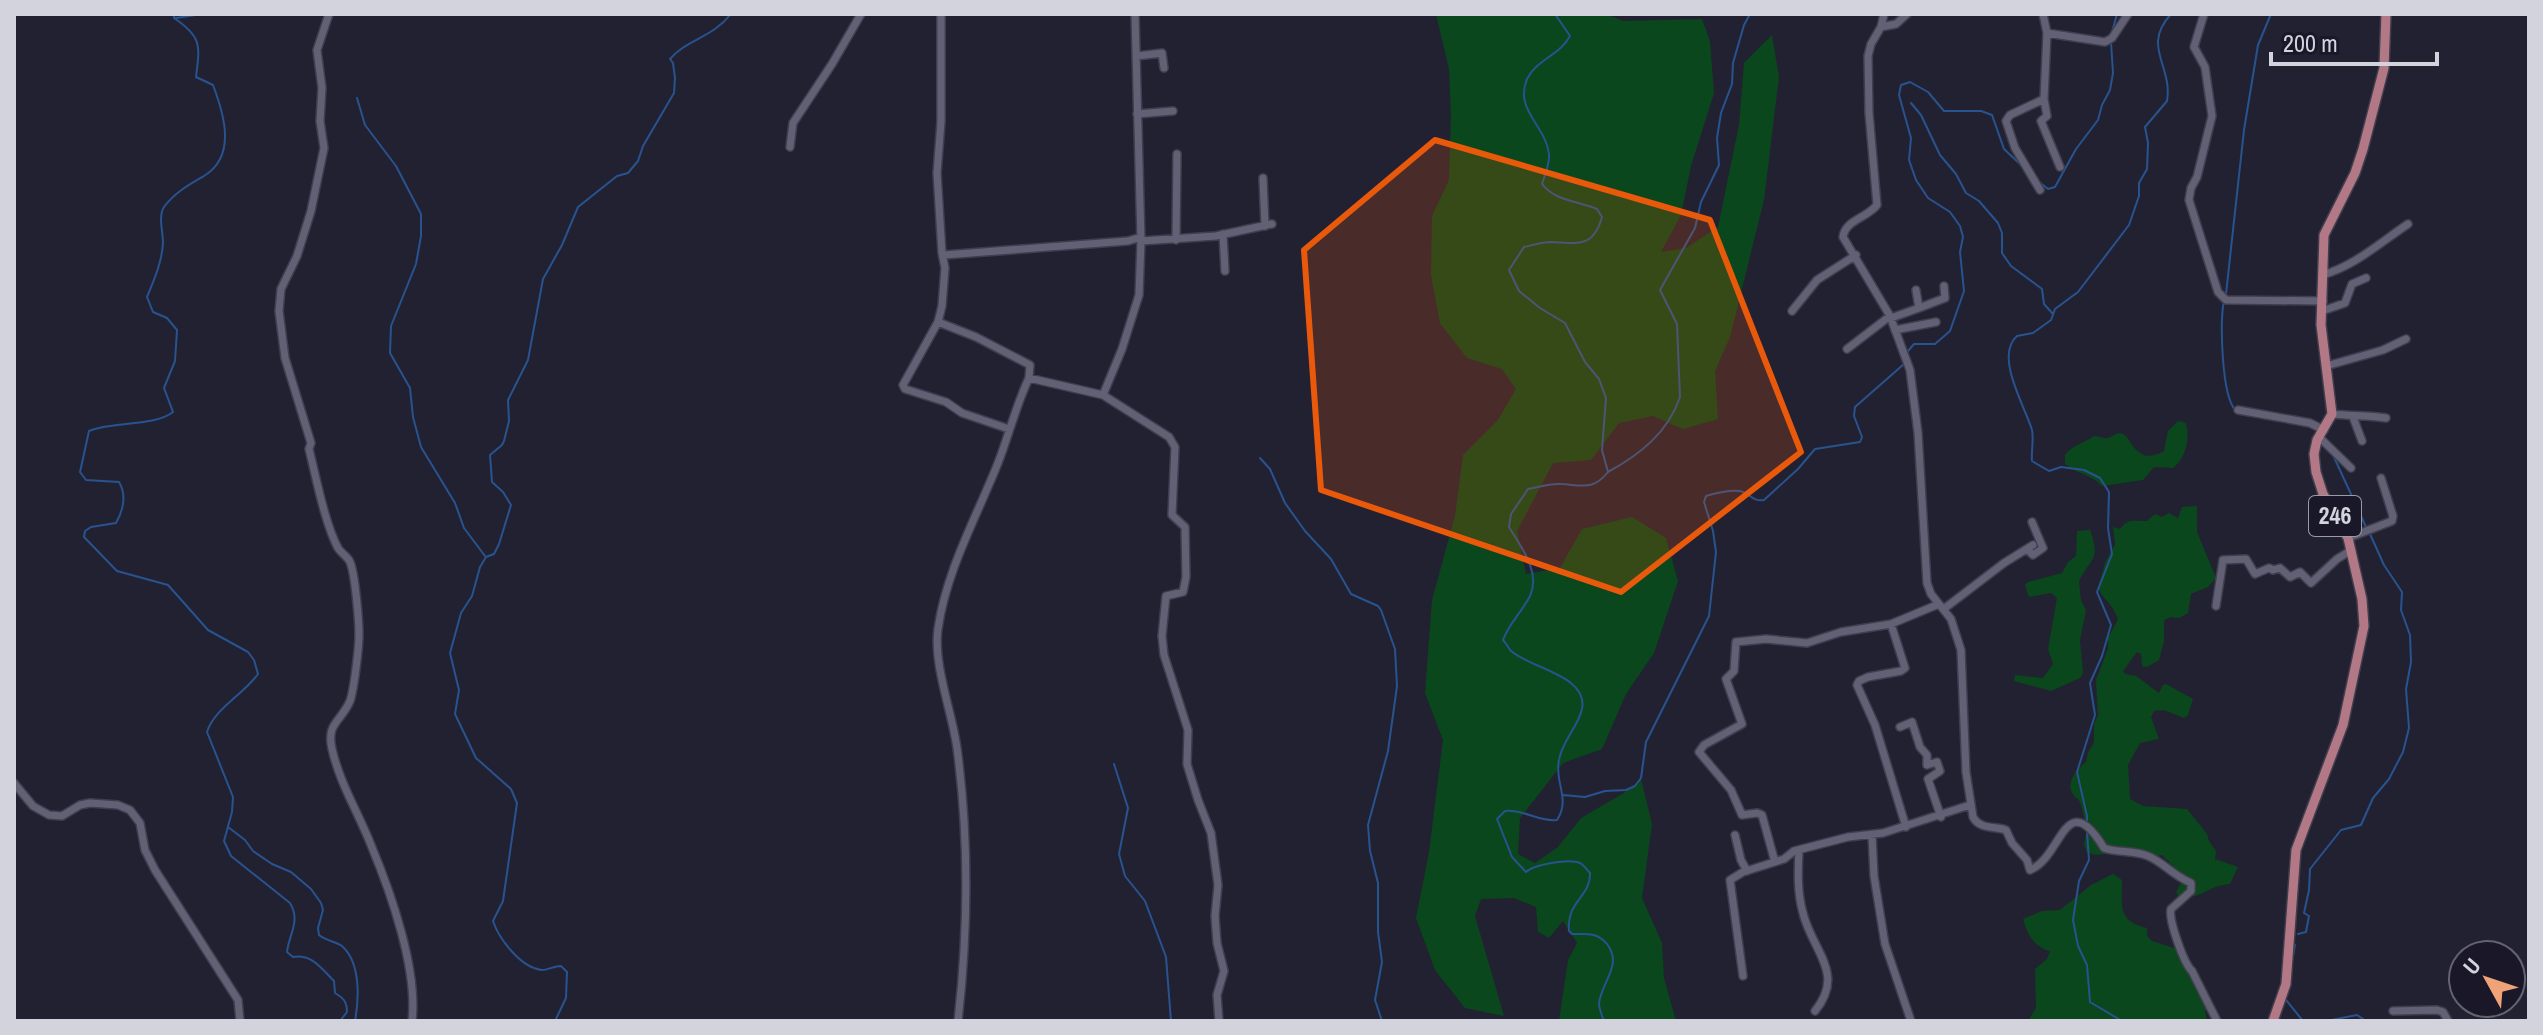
<svg xmlns="http://www.w3.org/2000/svg" width="2543" height="1035" font-family="'Archivo Narrow',sans-serif">
<style>
.green{fill:#0a471c}
.lines{fill:none;stroke-linecap:round;stroke-linejoin:round}
.stream{stroke:#28538f;stroke-width:2}
.minor-casing{stroke:#403e4c;stroke-width:10}
.major-casing{stroke:#403e4c;stroke-width:12}
.minor{stroke:#626074;stroke-width:7}
.major{stroke:#b37885;stroke-width:9}
.marked{fill:#e8590c;fill-opacity:0.2;stroke:#e8590c;stroke-width:6;stroke-linejoin:round}
.labels{text-anchor:middle;stroke-width:6;stroke-linejoin:round;paint-order:stroke}
.shield{fill:#191728;stroke:#9b9ba7;stroke-width:2}
.shield-label{font-size:24px;font-weight:bold;fill:#d3d3de}
</style>
<rect width="100%" height="100%" fill="#222132"/>
<path class="green" d="M1436,14H1605L1624,21L1702,19L1710,41L1714,93L1691,166L1681,215L1661,252L1686,248L1718,227L1739,125L1744,63L1772,35L1779,77L1764,200L1730,337L1715,371L1718,419L1683,429L1653,416L1619,423L1591,460L1553,463L1517,531L1526,574L1560,568L1582,529L1632,517L1666,538L1678,581L1654,653L1626,694L1602,749L1563,763L1520,818L1518,854L1535,863L1558,847L1581,818L1624,793L1641,779L1652,824L1642,898L1662,943L1664,978L1676,1021H1559L1568,960L1577,943L1563,921L1549,938L1538,932L1536,907L1514,898L1481,899L1475,916L1504,1016L1465,1008L1435,970L1416,918L1429,852L1443,740L1425,693L1432,600L1455,516L1463,455L1498,420L1516,389L1502,369L1467,358L1440,323L1431,275L1432,216L1449,180L1451,114L1449,69Z
M2178,421L2186,423C2190,439 2186,458 2173,468L2154,467L2143,480L2102,486C2091,474 2077,474 2065,464V455C2073,445 2084,443 2094,436C2099,436 2103,439 2107,438C2112,438 2115,433 2120,433C2132,433 2133,468 2164,451L2168,431Z
M2197,506V532L2216,578L2208,587L2191,594L2188,613L2179,618L2171,617L2164,620V641L2159,660L2147,667L2142,666L2141,654L2137,652L2123,671L2125,674L2136,676L2159,693L2163,685L2166,684L2193,699L2188,715L2184,718L2164,710L2154,711L2151,717L2159,739L2140,743L2128,765L2130,799L2143,806L2187,809L2207,834L2209,841L2216,851L2215,859L2238,867L2230,884C2205,886 2204,900 2178,896L2176,892L2183,880L2182,875L2162,855L2154,857C2125,838 2107,862 2087,852L2084,845L2087,829C2084,822 2084,813 2081,805C2078,796 2078,801 2073,794C2065,783 2077,769 2086,762L2088,752L2094,743V724L2098,715L2096,680L2108,649V638L2118,619C2113,604 2104,601 2098,588L2105,563L2115,544L2113,527L2120,529C2128,518 2135,521 2147,521L2155,514L2162,517L2169,513L2178,518L2182,507Z
M2090,530C2101,560 2091,557 2079,581L2081,600L2086,610L2080,640L2083,673L2080,678L2051,691L2014,681L2015,675L2043,678L2053,664L2048,649L2057,598L2051,593L2029,597L2025,585L2028,582L2062,573L2068,562L2076,556L2077,531Z
M2113,874L2122,880C2122,906 2117,921 2147,928V936L2152,941L2177,949L2181,954L2185,967L2193,975L2208,1007L2205,1011L2207,1021H2028L2036,1008L2035,969L2047,959L2050,951C2034,947 2027,934 2023,919L2042,911L2060,910L2091,885Z"/>
<g class="lines">
<path class="stream" d="M174,14V18C202,37 200,45 196,77L213,85C224,114 237,156 204,176C190,184 174,193 164,207C158,216 163,232 163,243C162,262 154,280 147,297L153,312L167,318L177,330L175,361L164,388L173,412C154,427 112,421 89,431L80,472L86,480L119,482C127,495 123,511 116,523L91,527L85,531L84,537L117,571L168,585L208,630L248,652L254,660L258,674C244,694 214,709 207,732L233,797L232,812L224,841L231,856L290,903C301,921 289,934 287,952L293,957C312,954 321,968 334,981L335,993C343,998 347,1001 347,1012L340,1021
M1555,14L1570,36C1560,55 1536,60 1527,79C1514,110 1546,126 1549,154C1550,164 1545,174 1542,184C1555,201 1578,201 1597,209L1602,217C1593,249 1577,243 1551,242C1542,242 1533,245 1524,247L1509,270L1519,291L1540,308L1565,323L1585,362L1599,379L1606,398L1602,450L1608,472C1593,491 1582,485 1561,484C1550,483 1539,487 1528,489L1511,514L1509,527C1521,547 1541,572 1530,596C1522,612 1509,623 1503,640C1506,643 1508,647 1510,650C1528,668 1589,675 1582,709C1578,727 1562,741 1559,760C1554,782 1571,799 1557,820C1538,822 1524,809 1505,811L1497,819L1512,857L1526,872C1533,865 1569,858 1580,863C1584,865 1587,870 1590,873C1591,897 1566,901 1569,931L1572,934C1587,934 1597,932 1607,944C1623,965 1602,981 1599,1003C1599,1008 1602,1016 1604,1021
M176,18L202,14
M2112,32L2117,14
M357,98L365,125L396,166L421,214V236L416,264L391,326L390,353L410,388L413,417L421,447L455,503L464,528L485,556
M1911,103L1921,115L1940,155L1956,174L1966,193L1979,201L1998,223L2002,233V253L2011,266L2042,289L2044,304L2053,314
M2038,181L2048,189L2055,187L2076,149L2098,120L2102,105L2110,90L2113,73L2111,42
M2226,294L2244,130L2258,45L2271,14
M2224,300C2220,321 2221,396 2236,411
M1908,355V351L1914,344H1935L1950,331L1964,291L1960,252L1963,237L1960,226L1950,212L1928,198L1916,180L1909,160L1911,138L1899,95L1901,85L1910,82L1928,92L1944,111H1981L1992,115L2004,149L2022,166
M2333,455L2367,529
M1260,458L1270,469L1285,503L1305,531L1331,559L1351,594L1378,606L1381,610L1395,649L1397,686L1388,751L1368,825L1370,851L1378,883V932L1382,962L1375,1000L1382,1021
M1608,472C1639,455 1668,433 1680,397L1677,324L1660,290L1695,228L1701,202L1719,165L1717,138L1721,113L1732,84L1733,63L1744,25L1750,14
M1114,764L1128,808L1119,854L1125,876L1145,901L1166,957L1171,1021
M1563,795L1585,797L1605,791L1626,790L1635,786L1641,778L1646,742L1709,616L1716,552L1713,531L1704,502L1706,496C1715,493 1730,490 1740,491C1750,493 1752,502 1764,500L1798,469L1815,449L1860,442L1862,437L1854,416L1855,407L1904,364
M2087,825V816L2077,772L2095,715L2090,683L2102,656L2111,625L2097,592L2112,554L2108,528L2109,492L2100,478L2084,470L2061,467L2049,471L2032,461C2031,451 2034,440 2032,430C2025,406 1994,356 2017,336L2033,333L2051,320L2055,309L2078,292L2129,225L2139,196V183L2147,169L2148,143L2145,127L2167,101C2173,65 2141,47 2171,14
M228,827L245,840L253,851L272,864L291,872L311,889L321,903L323,910L318,928L319,935C326,941 335,941 342,946C361,963 359,999 355,1021
M2087,832L2089,860L2079,881L2073,920L2078,946L2087,965L2090,1002L2122,1021
M2298,934L2306,932L2309,916L2304,913L2309,890L2310,869L2341,830L2361,825L2373,798L2389,779L2403,752L2409,728L2406,689L2411,662L2410,635L2401,610L2402,592L2384,565L2370,534
M2293,956L2295,945
M2286,1000L2303,1021
M555,1021L566,998L567,972L561,966C554,966 548,970 542,970C521,968 499,939 493,921L503,901L517,803L511,789L476,758L455,714L459,690L450,653L461,613L472,596L480,567L486,557L494,554L499,544L511,505L503,492L492,482L490,455L502,445L504,441L509,421L508,400L528,360L543,279L562,245L578,207L617,176L628,173L638,161L643,146L674,93L675,78L673,63L670,59C687,39 712,38 731,14
M2326,1021L2357,1015L2366,1021"/>
<defs>
<path id="minor" d="M329,14L317,50L322,88L320,121L324,148L311,211L297,256L281,289L279,311L285,358L311,443L309,449C316,477 325,524 338,548C341,553 348,557 350,562C355,573 359,621 359,635C359,647 354,690 350,701C341,722 326,723 332,749C340,784 358,812 371,845C391,893 418,970 412,1021
M941,14V122L937,173L942,253L945,268L942,306L938,322L903,385L905,389L946,402L962,413L1009,429
M1884,14L1881,27L1871,44L1868,56L1869,113L1877,205C1867,218 1845,220 1843,237L1890,316L1910,370L1918,433L1927,583L1931,594L1951,619L1961,650L1966,772L1973,817C1980,830 1995,826 2006,830L2012,843L2027,860L2030,870C2062,858 2065,784 2104,848C2118,853 2134,850 2148,856C2163,862 2172,875 2191,883V891L2171,909C2168,919 2184,964 2192,971L2217,1021
M2043,14L2047,33L2105,42L2112,38L2128,14
M2204,14L2194,47L2205,67L2212,116L2197,177L2191,188L2189,200L2218,292L2226,300L2323,301
M1881,27L1896,24L1907,14
M2047,33L2044,99L2047,116L2041,121L2060,167
M1137,56L1162,53L1164,68
M1137,114L1173,111
M790,147L793,123L832,64L861,14
M1263,178L1265,226
M2040,190L2015,148L2006,121L2010,115L2044,99
M1223,234L1225,271
M1176,240L1177,154
M1141,241L1216,236L1272,224
M944,255L1128,241L1141,237
M2322,275C2353,267 2381,242 2408,224
M1919,308L1945,298L1944,286
M1792,311L1817,280L1856,255
M2322,311L2345,303L2352,284L2366,278
M1891,318L1919,308L1916,290
M938,322L976,337L1030,365L1029,378
M1895,330L1936,322
M1847,349L1890,316
M2326,366L2383,350L2406,339
M1103,395L1169,437L1175,447L1172,515L1185,527L1186,577L1183,592L1166,596L1162,636L1164,655L1188,730L1187,764L1198,800L1211,833L1218,885L1215,916L1217,943L1224,971L1217,995L1219,1021
M2238,410L2310,423L2324,430
M2332,414C2350,416 2368,415 2386,418
M2353,417L2362,441
M2319,437L2351,468
M2348,538L2392,521L2393,516L2381,478
M2027,549L2033,555L2043,548L2032,522
M2216,606L2223,560L2246,559L2255,574L2269,568L2273,570L2280,568L2290,577L2300,572L2311,583L2337,559L2350,551
M1945,608L2004,563L2033,545
M1891,624L1905,668L1901,671L1868,677L1859,681L1857,685L1875,725L1906,827
M1900,727L1912,722L1920,747L1927,755V765L1937,762L1940,771L1928,779L1941,817
M14,783L33,806L49,815L62,816L80,805L90,803L118,805L130,810L140,823L145,850L155,870L238,1000L240,1021
M1735,835L1741,860L1747,871
M1872,835L1874,876L1885,944L1911,1021
M1799,850C1798,871 1797,892 1803,913C1812,951 1846,973 1815,1011
M1775,862L1762,815L1757,813L1742,815L1731,790L1699,752L1704,745L1742,724L1726,679L1734,671L1736,642L1766,639L1807,643L1841,632L1891,624L1939,604
M1743,976L1730,880L1743,872L1784,859L1794,851L1848,837L1883,833L1970,805
M2393,1011L2437,1010L2443,1012L2448,1021
M958,1021C968,932 969,837 957,748C952,712 933,664 938,629C946,571 977,516 998,463C1009,435 1016,405 1029,378L1103,395L1122,349L1139,295L1141,241L1135,14"/>
<path id="major" d="M2273,1021L2286,984L2296,850L2343,725L2364,626L2362,599L2348,538L2323,494L2316,472L2314,454L2317,440L2332,414L2321,325L2324,235L2355,173L2363,149L2384,68L2386,14"/>
</defs>
<use href="#minor" class="minor-casing"/>
<use href="#major" class="major-casing"/>
<use href="#minor" class="minor"/>
<use href="#major" class="major"/>
</g>
<path class="marked" d="M1435,140L1710,220L1801,452L1621,592L1321,490L1304,250Z"/>
<g class="labels">
<rect class="shield" x="2309" y="496" width="52" height="40" rx="6"/>
<g class="shield-label">
<text x="2335" y="524">246</text>
</g>
</g>
<rect width="2543" height="1035" fill="none" stroke="#d3d3de" stroke-width="32"/>
<g transform="translate(2487 979) rotate(310)"><circle r="38" fill="#191728" stroke="#636271" stroke-width="2"/>
<path d="M0-6L14 30L0 20L-14 30Z" fill="#efa376"/>
<text y="-12" font-size="22" font-weight="bold" text-anchor="middle" fill="#d3d3de">U</text>
</g>
<path d="M2271 52v12h166v-12" fill="none" stroke="#d3d3de" stroke-width="4"/>
<text x="2283" y="52" font-size="24" fill="#d3d3de" stroke="#191728" stroke-width="6" paint-order="stroke">200 m</text>
</svg>
